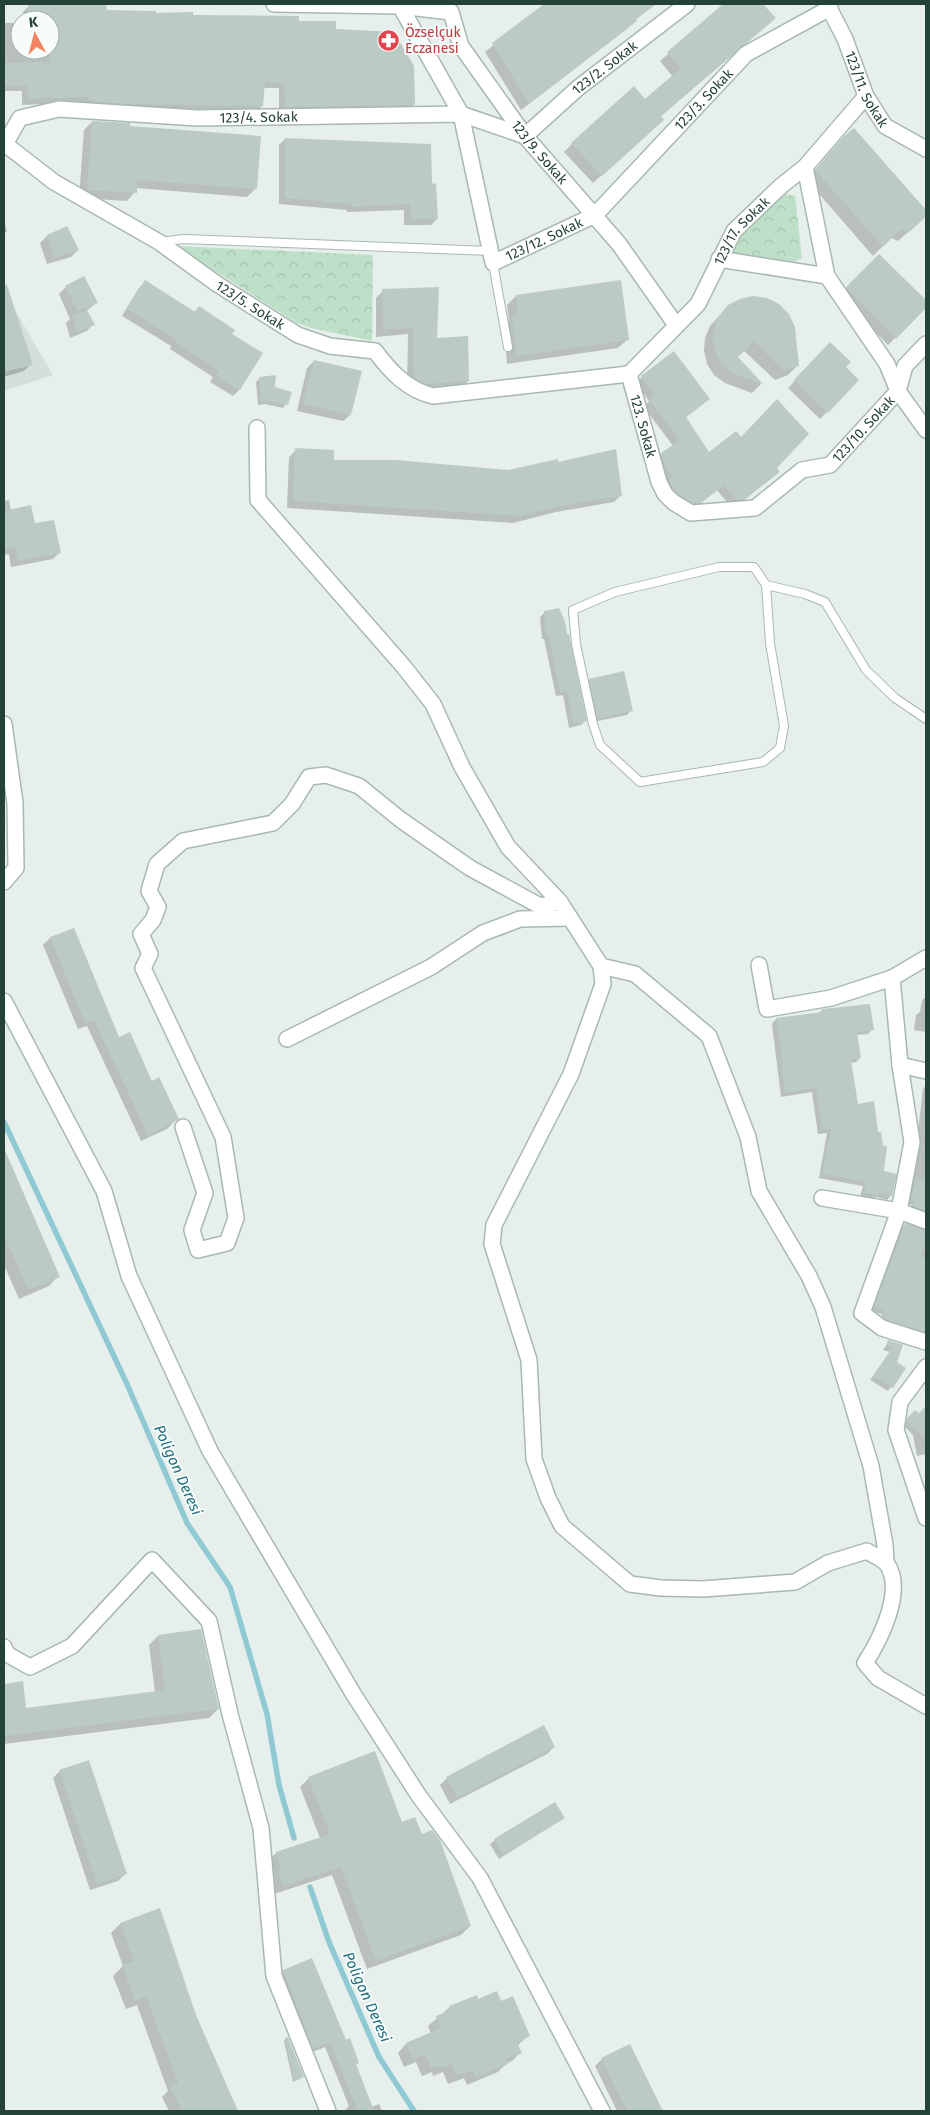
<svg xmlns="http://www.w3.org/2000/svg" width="930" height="2115" font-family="'Fira Sans',sans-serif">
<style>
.built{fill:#d4dfda}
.forest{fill:url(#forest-crowns)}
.shadow{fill:#0003}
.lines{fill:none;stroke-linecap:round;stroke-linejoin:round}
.stream{stroke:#8ec9d4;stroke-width:5.5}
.building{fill:#bbcac4}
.lane-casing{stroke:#a8b8b2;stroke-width:10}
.street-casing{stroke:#a8b8b2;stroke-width:18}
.lane{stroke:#fff;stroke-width:8}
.street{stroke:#fff;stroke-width:15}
.labels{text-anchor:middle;stroke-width:4;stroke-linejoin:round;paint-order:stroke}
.health-label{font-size:14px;fill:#be3a42;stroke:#f7fbf9;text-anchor:start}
.street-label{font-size:14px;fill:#24423a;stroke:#f7fbf9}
.water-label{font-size:15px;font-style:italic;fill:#1c6f80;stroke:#f7fbf9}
</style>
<defs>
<pattern id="forest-crowns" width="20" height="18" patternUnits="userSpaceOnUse" patternTransform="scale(1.25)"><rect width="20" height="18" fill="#bfe0c8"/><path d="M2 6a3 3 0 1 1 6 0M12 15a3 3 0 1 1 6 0" fill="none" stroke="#a4c1ad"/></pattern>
</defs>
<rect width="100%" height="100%" fill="#e6efeb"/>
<path class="built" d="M4,280L12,305L53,375L4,391Z"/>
<path class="forest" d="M785,194L795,196L802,258L794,262L734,253L736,240Z
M176,246L373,255L372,341L311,328L295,322Z"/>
<path class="shadow" d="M545,4H656L635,20L628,28L521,110L485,52Z
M725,4H761L774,18L660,117L655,127L593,183L564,152L572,144L645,100L673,77L660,61Z
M29,6L298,22L335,31L413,105L407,111L279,112V88H263L262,106L256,112L124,110L83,105V102L22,105V91H4V23H20V50H50V20H23V12Z
M92,122L128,127L256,188L247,197L136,188L135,192L127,201L79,198L84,130Z
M854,129L926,212V216L898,241L891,238L873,256L807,180L834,148Z
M285,139L431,185L437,219L431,225H404V210L347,212V210L279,204V145Z
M4,220L7,231L4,234Z
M47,236L78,250L71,257L47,264L40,243Z
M879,256L926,302V306L888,345L840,295Z
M145,282L194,312L199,307L230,335L261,354L239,390L233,396L210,382L213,377L170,349L171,346L122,316L139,288Z
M66,287L96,303L86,311L93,324L87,331L70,338L66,323L70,319L59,294Z
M383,291L436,340L468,381L461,388L418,390L407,384L408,334L376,337V298Z
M516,296L628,339L618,348L507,364L504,327L509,321L507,305Z
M14,311L31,364L24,371L4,377V314Z
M719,316L797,366L788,375L775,380L743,350L736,357L761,384L752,393L725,383L714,375L707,364L704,351L705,338L710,326Z
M830,344L845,367L858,380L820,419L788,388Z
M314,361L350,415L343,421L297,411L307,368Z
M642,377L708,399L685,418L709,454L775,468L778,472L738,505L730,506L717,490L693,509L673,501L655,460L673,446L644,407L649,401L636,383Z
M259,379L274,388L286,404L283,408L265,404L258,405L256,382Z
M296,450L333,461L508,471L557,464L621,495L614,502L556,512L513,523L287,508L289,457Z
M9,500L11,511L34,525L60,552L53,559L11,567L9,554L4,555V501Z
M545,612L585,721L581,725L569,728L563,695L556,696L544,639H542L540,617Z
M590,680L631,710L627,715L593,722L585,684Z
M73,929L118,1038L177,1119L167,1129L141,1141L87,1026L78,1029L43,945L50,938Z
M924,998H926V1032L914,1030L916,1015L920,1012L922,1001Z
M822,1010L872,1029L868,1034L856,1035L860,1058L856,1062L851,1063L857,1105L891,1195L887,1200L876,1197L873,1200L860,1197L863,1186L819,1178L827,1133L818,1134L812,1092L781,1097L772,1024L776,1019L819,1013Z
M926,1085V1217L909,1210L912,1205L908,1204L912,1183L914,1180L916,1133L918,1131L923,1089Z
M4,1151L58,1276L49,1286L19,1299L4,1265Z
M905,1225L926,1231V1338L880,1321L882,1314L871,1311L901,1228Z
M889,1341L902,1345L896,1362L904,1368L888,1391L870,1380L890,1352L883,1350Z
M926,1408V1454L917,1456L913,1435L904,1426V1423L915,1412L919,1415Z
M158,1636L218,1709L209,1718L4,1744V1685L21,1683L25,1709L155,1692L149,1645Z
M554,1747L547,1754L450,1804L440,1785L447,1778Z
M60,1771L125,1874L118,1881L90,1890L53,1778Z
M309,1778L401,1823L421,1835L470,1926L461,1935L367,1969L332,1875L274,1894L267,1862L276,1853L320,1838L300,1787Z
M564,1818L499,1859L490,1844L495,1840Z
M159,1909L195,2016L236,2111H169L162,2097L168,2091L137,2005L126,2009L113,1976L123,1966L111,1933L120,1924Z
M284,1971L345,2041L357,2063L355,2065L371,2107L379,2104L382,2111H344L349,2106L325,2047L308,2054L278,1977Z
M477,2000L500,2003L528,2036L517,2046L520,2053L512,2061L507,2063L498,2072L467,2085L464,2078L448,2084L443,2072L433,2076L432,2072L422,2076L416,2062L404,2067L398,2053L406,2044L431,2034L428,2026L450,2007Z
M285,2039L301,2078L293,2082L284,2041Z
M629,2046L661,2111H617L595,2066L602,2059Z"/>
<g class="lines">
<path class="stream" d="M4,1122L127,1384L187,1523L230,1587L267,1714L279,1785L294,1838
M310,1887L329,1942L379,2057L414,2111"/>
</g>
<path class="building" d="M28,4L106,5L107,10L156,11V13L193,12V15L299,16V21H336V29L394,32L414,66L415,105L285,107L284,83L265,82L263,106L131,104L93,102V100H88V97L28,99L27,86H4V63L50,62V20H28Z
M544,4H655L636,19L637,21L529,104L492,43Z
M723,4H763L776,18L661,116L664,120L602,176L571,143L634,86L645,99L681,68L667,52Z
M92,121L130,123V126L261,136L257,189L137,180V193L87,190Z
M854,128L926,210V217L908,233L901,229L883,247L815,170L843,137Z
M285,138L431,144L432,184L436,183L438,219H410V204L352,207V204L285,198Z
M67,226L79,250L54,258L47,235Z
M879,254L926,300V308L896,339L846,287Z
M84,276L98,303L77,311L65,286Z
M145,280L195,312L199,306L235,330L232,334L263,353L240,390L216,376L219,371L175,342L177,340L127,309Z
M621,280L629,340L516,356L512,316L518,315L516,295Z
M7,285L33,365L4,372V286Z
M439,287L437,338L468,336L469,381L426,384L419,381L414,377V328L383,330L382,289Z
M753,296L767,298L779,304L789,314L795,327L799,366L784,371L754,341L738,357L763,384L734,374L723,365L716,354L713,341L714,328L719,316L728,305L740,299Z
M87,310L95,325L77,332L72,315Z
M830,342L851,362L846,367L859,380L828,413L794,380Z
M674,351L710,399L686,417L709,452L736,431L741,437L777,399L809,434L777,468L780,472L745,499L736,500L724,485L701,503H693L679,495L668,480L672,477L664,463L661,453L680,440L649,400L655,395L641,376Z
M314,360L362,371L351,415L303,404Z
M276,375L275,387L292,392L288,405L269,401L261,402L259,377Z
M295,448L334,450V460H396L508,470L558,459V462L616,449L622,496L564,505L520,516L293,501Z
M31,505L35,523L54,520L61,553L18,561L15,547L4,550V511Z
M559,608L565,621L567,634H569L587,721L573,724L567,691L560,693L549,635L546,636L544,611Z
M624,671L633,711L598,719L589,679Z
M74,928L119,1037L130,1032L152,1081L159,1077L179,1119L148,1135L94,1020L85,1023L50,937Z
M870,1004L874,1030L857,1032L861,1058L851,1060L858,1104L874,1101L878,1132H881L883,1146H887L884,1171L897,1174L892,1196L879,1193V1196L864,1193L866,1182L822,1174L831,1129L822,1130L816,1088L785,1093L781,1066H783L776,1018L822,1012V1009Z
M4,1148L60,1277L28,1290L4,1235Z
M926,1173V1211L912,1206L914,1201L911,1200L915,1178L923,1180Z
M905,1223L926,1230V1244L921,1257L926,1258V1332L886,1320L882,1317L884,1310L874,1307Z
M888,1340L903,1345L897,1362L906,1368L893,1388L873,1376L892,1348L886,1346Z
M926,1406V1439L907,1422V1418L915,1410L919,1413Z
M201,1629L219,1709L4,1736V1684L23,1681L26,1708L165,1690L158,1635Z
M544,1725L555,1747L457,1798L446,1777Z
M375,1751L402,1822L415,1817L422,1834L432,1830L440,1840L471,1926L376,1961L341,1867L283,1886L278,1871L281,1870L276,1852L330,1834L308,1777Z
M89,1760L127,1874L97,1884L59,1770Z
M555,1802L565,1818L504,1855L494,1839Z
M160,1908L196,2015L238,2111H182L170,2087L178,2083L146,1996L135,2001L122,1965L134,1961L120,1923Z
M312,1958L346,2040L350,2038L359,2063L356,2064L374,2111H358L330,2042L313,2049L283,1970Z
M497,1991L501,2001L513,1996L530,2036L517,2042L522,2053L506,2059L508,2064L475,2077L473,2070L456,2076L451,2064L442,2068L440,2065L431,2068L425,2054L413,2060L406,2043L441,2028L436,2016L451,2010L449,2006L477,1995L478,1999Z
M288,2037L304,2077L294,2081L285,2038Z
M630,2044L663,2111H627L601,2058Z"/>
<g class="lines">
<defs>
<path id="lane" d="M160,242L184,239L490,251
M493,263L508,347
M766,585L770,643L784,726L780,748L763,762L640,782L600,745L593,724L576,644L573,610L615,592L719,567H754L766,585L805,594L825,602L866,670L895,698L926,719"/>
<g id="street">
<path id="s1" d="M274,4L399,6L451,12L461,46L525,136L619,244L676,325"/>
<path id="s2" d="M399,4L461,114L493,263L595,215L746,54L830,8"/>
<path id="s3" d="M827,4L845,39L866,96L885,126L926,149"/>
<path id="s4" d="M525,136L578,88L687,4"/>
<path id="s5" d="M5,144L54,182L159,242L217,284L298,335L330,346L375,351C390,371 407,390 433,396L629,374"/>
<path id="s6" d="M5,144L20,118L59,109L197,118L461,114L525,136"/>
<path d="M805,167L827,276L887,364L898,391L926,430"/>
<path d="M719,259L827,276"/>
<path id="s7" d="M629,374L659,482L665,494L673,502L691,513L755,508L802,470L830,465L898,391L905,366L926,344"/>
<path id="s8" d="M629,374L698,304L734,231L781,186L805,167L866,96"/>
<path d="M257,428L258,500L404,667L433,704L462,767L508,847L560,902L601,966L635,974L709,1036L748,1137L759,1191L809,1276L823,1307L871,1466L885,1545L886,1563"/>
<path d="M4,724L15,803L16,868L4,882"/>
<path d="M926,958L892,978L900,1065L912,1142L899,1211L862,1313L882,1328L926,1342"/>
<path d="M759,965L767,1009L831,998L892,978"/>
<path d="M601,966L603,984L571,1074L494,1225L492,1244L529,1360L534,1459L548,1498L562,1526L630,1584L661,1588L703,1589L795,1582L828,1563L867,1551C873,1555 883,1559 887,1564C905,1591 880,1640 865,1663L878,1678L926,1706"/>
<path d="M4,1001L104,1191L129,1276L210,1451L354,1695L419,1796L480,1878L602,2111"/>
<path d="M287,1039L431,967L483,933L520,919L570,918"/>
<path d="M900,1065L926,1071"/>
<path d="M183,1127L205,1193L192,1230L198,1250L227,1243L236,1218L223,1137L143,968L150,954L141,934L153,920L158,907L149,891L157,864L183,841L273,823L292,804L309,777L326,775L359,786L401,820L470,868L540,906L560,902"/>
<path d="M822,1198L899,1211L926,1221"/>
<path d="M926,1367L900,1402L896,1430L926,1518"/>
<path d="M4,1647L7,1654L30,1667L72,1646L152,1560L209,1621L230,1714L261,1828L274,1976L328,2111"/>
</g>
</defs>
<use href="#lane" class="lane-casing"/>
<use href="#street" class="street-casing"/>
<use href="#lane" class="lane"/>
<use href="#street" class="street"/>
</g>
<defs>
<symbol id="pharmacy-disc" viewBox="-11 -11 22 22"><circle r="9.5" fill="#e0444e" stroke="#f7fbf9"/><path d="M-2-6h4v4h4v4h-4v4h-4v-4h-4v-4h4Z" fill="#fff"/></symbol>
</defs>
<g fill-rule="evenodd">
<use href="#pharmacy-disc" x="376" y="28" width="25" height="25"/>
</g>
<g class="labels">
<g class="health-label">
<text x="405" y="37">Özselçuk<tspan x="405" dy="16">Eczanesi</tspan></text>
</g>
<g class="street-label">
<text dy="5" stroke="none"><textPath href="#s4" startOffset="105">123/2. Sokak</textPath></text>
<text dy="5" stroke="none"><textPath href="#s3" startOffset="94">123/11. Sokak</textPath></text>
<text dy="5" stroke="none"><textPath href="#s2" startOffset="550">123/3. Sokak</textPath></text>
<text dy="5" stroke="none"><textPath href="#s6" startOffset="270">123/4. Sokak</textPath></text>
<text dy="5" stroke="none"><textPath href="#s1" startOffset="345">123/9. Sokak</textPath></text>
<text dy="5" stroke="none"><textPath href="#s8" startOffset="184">123/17. Sokak</textPath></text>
<text dy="5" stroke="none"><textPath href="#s2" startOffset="335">123/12. Sokak</textPath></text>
<text dy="5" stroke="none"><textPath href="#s5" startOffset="294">123/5. Sokak</textPath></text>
<text dy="5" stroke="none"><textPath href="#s7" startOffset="54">123. Sokak</textPath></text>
<text dy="5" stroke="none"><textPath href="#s7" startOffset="360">123/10. Sokak</textPath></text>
</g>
<g class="water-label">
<text transform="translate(178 1470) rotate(66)" y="5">Poligon Deresi</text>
<text transform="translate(367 1997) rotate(66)" y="5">Poligon Deresi</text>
</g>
</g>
<rect width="930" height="2115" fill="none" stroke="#24423a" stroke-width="10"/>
<g transform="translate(35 35) rotate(353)"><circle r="24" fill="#f7fbf9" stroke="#a3b1ad"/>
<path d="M0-4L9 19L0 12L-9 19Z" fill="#f4845f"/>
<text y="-8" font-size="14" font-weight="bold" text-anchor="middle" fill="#24423a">K</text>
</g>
</svg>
